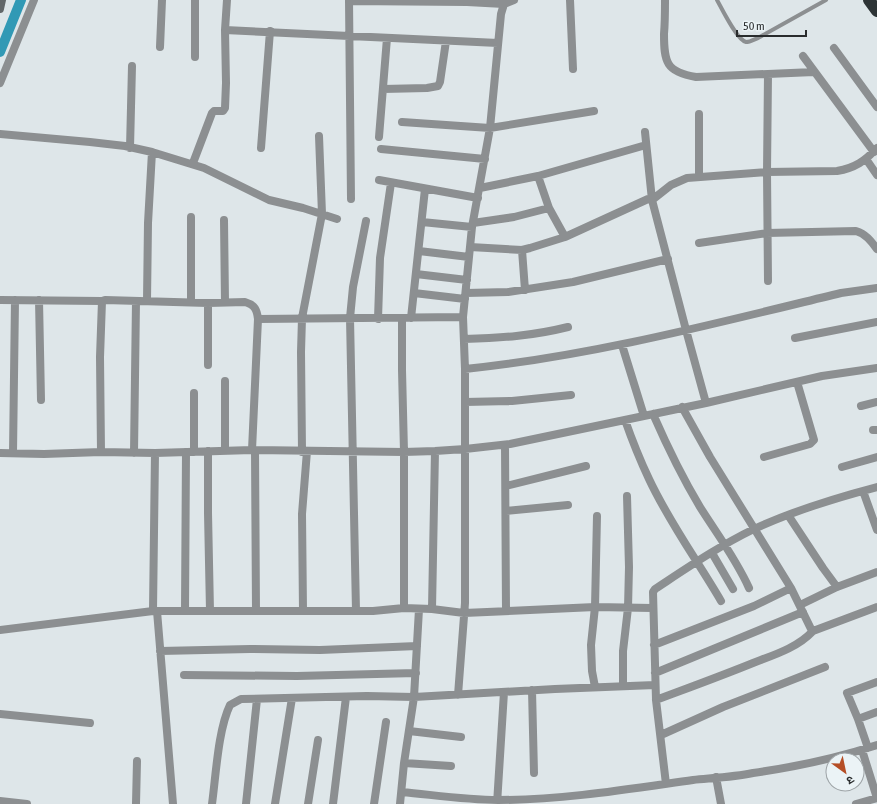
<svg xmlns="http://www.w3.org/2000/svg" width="877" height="804" font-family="'Asap Condensed','Noto Sans Devanagari',sans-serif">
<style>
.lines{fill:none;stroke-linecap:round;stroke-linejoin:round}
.canal{stroke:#3199b5;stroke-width:10}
.lane{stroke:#8c8f91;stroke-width:4}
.street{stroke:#8c8f91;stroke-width:8}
.secondary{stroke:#626769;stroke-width:8}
.highway{stroke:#2d3436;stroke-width:12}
</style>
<rect width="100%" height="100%" fill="#dee6e9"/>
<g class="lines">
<path class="canal" d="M0,52L21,0"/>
<path class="lane" d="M717,0C722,9 737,40 746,42C750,42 755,39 758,38L826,0"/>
<path class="street" d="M195,0V57
M349,0L351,199
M570,0L573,69
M665,0C665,11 665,23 664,34C664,62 666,72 696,77L814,72
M349,1L467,2L504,4
M225,30L498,43
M160,47L162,0
M834,48L877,107
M803,56L874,152
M0,83L34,0
M383,89L427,88L438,86L440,82L446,41
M402,122L490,128L594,111
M645,132L652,200
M0,134L90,142L125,146L152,152L204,168L269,200L303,208L337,219
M379,137L387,38
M130,148L132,66
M261,148L270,31
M381,149L485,159
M866,159L877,175
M193,163L212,113L214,111H223L225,108L226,83L225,30L227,0
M538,176L549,208L565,237
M699,176V114
M379,180L478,198
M480,188L538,176L646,145
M652,200L671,185L687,178L767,172L837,171C855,168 865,161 877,148
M224,220L225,302
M422,222L472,227
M473,223L514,217L549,208
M699,243L767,233L856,231C866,234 871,241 877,249
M470,247L522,250L530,248L565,237L648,199L652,200L686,330L706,403
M522,250L525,290
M419,251L469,257
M416,274L467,280
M768,281L767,172L768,74
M414,293L465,299
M466,293L508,292L573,282L668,259
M0,300L102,301L105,300L208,303L245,302C255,305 257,310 258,319L252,450
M39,300L41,400
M147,301L148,223L152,152
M191,302V217
M402,318V370L404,452V608
M411,318L425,189
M258,319L463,317
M378,319L380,258L391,183
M795,338L877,322
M464,339C501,338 532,336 568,327
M622,345L644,416
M208,365V303
M465,369C592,356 717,323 841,293L877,288
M225,381V451
M194,393V452
M465,402L512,401L571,395
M861,406L877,402
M682,407L710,457L791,588L812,631H813L877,607
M653,414C667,446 682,477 700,507C717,534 736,559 749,588
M625,420C632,440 640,460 649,479C669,522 697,560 721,601
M873,430H877
M505,445L506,610
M255,450L256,611
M208,451V513L210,611
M101,452L100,357L102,301
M302,452L301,352L302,318L322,214L319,136
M0,453L44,454L101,452L155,453L252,450L404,452L435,451L465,449L510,444L706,403L822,376L877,368
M13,453L15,300
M134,453L136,301
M764,457L810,444L814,440L797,382
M842,467L877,457
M506,486L586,466
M863,491L877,530
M506,511L568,505
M788,515L823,568L837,587
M712,553L733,589
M800,605L837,587L877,572
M432,609L435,451
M153,611L155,453
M157,611L173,804
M185,611L186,452
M303,611L302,514L307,451
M356,611L350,318L353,287L366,221
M0,630L153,611H373L404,608L432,609L464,613L595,607L652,608
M654,645L754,606L791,588
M160,651L250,649L320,650L417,646
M655,673L803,612
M184,675L297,676L416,673
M623,686V651L628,608L629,567L627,496
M595,687L592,671L591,645L595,607L597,516
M532,690L534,773
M458,695L465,603V369L463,317L472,227L490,128L501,14L504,4L514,0
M656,700C688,688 721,676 753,663C774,655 797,648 813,631
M0,714L90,723
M858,719L877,712
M409,731L461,737
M661,735L723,707L825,667
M868,748L858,719L847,693L877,682
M862,750L877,798
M404,763L451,766
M716,777L721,804
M666,784L656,700L653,592L655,589C687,568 719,546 754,529C793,511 835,498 877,487
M402,792C434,795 466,800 498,800C563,800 629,789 693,780C713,778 734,777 753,773C795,767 837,758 877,745
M0,801L27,804
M136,804L137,761
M212,804C216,775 218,730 230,705L241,699L367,696L414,697L555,689L655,685
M246,804L257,699
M275,804L292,698
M308,804L318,740
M333,804L346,697
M374,804L386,722
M400,804L404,763L414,697L419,609
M497,804L504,692
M856,804L877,798"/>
<path class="secondary" d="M0,9L2,0"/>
<path class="highway" d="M869,0L877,11"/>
</g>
<g transform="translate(845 772) rotate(147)"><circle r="19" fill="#ebf3f6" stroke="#9da3a6"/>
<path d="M0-3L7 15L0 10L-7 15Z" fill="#b54e26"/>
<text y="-6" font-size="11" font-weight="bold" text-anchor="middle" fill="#292c2d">उ</text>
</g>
<path d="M737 30v6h69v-6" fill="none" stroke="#292c2d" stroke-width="2"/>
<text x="743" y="30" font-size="12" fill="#292c2d" stroke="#ebf3f6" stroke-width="3" paint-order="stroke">50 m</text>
</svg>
